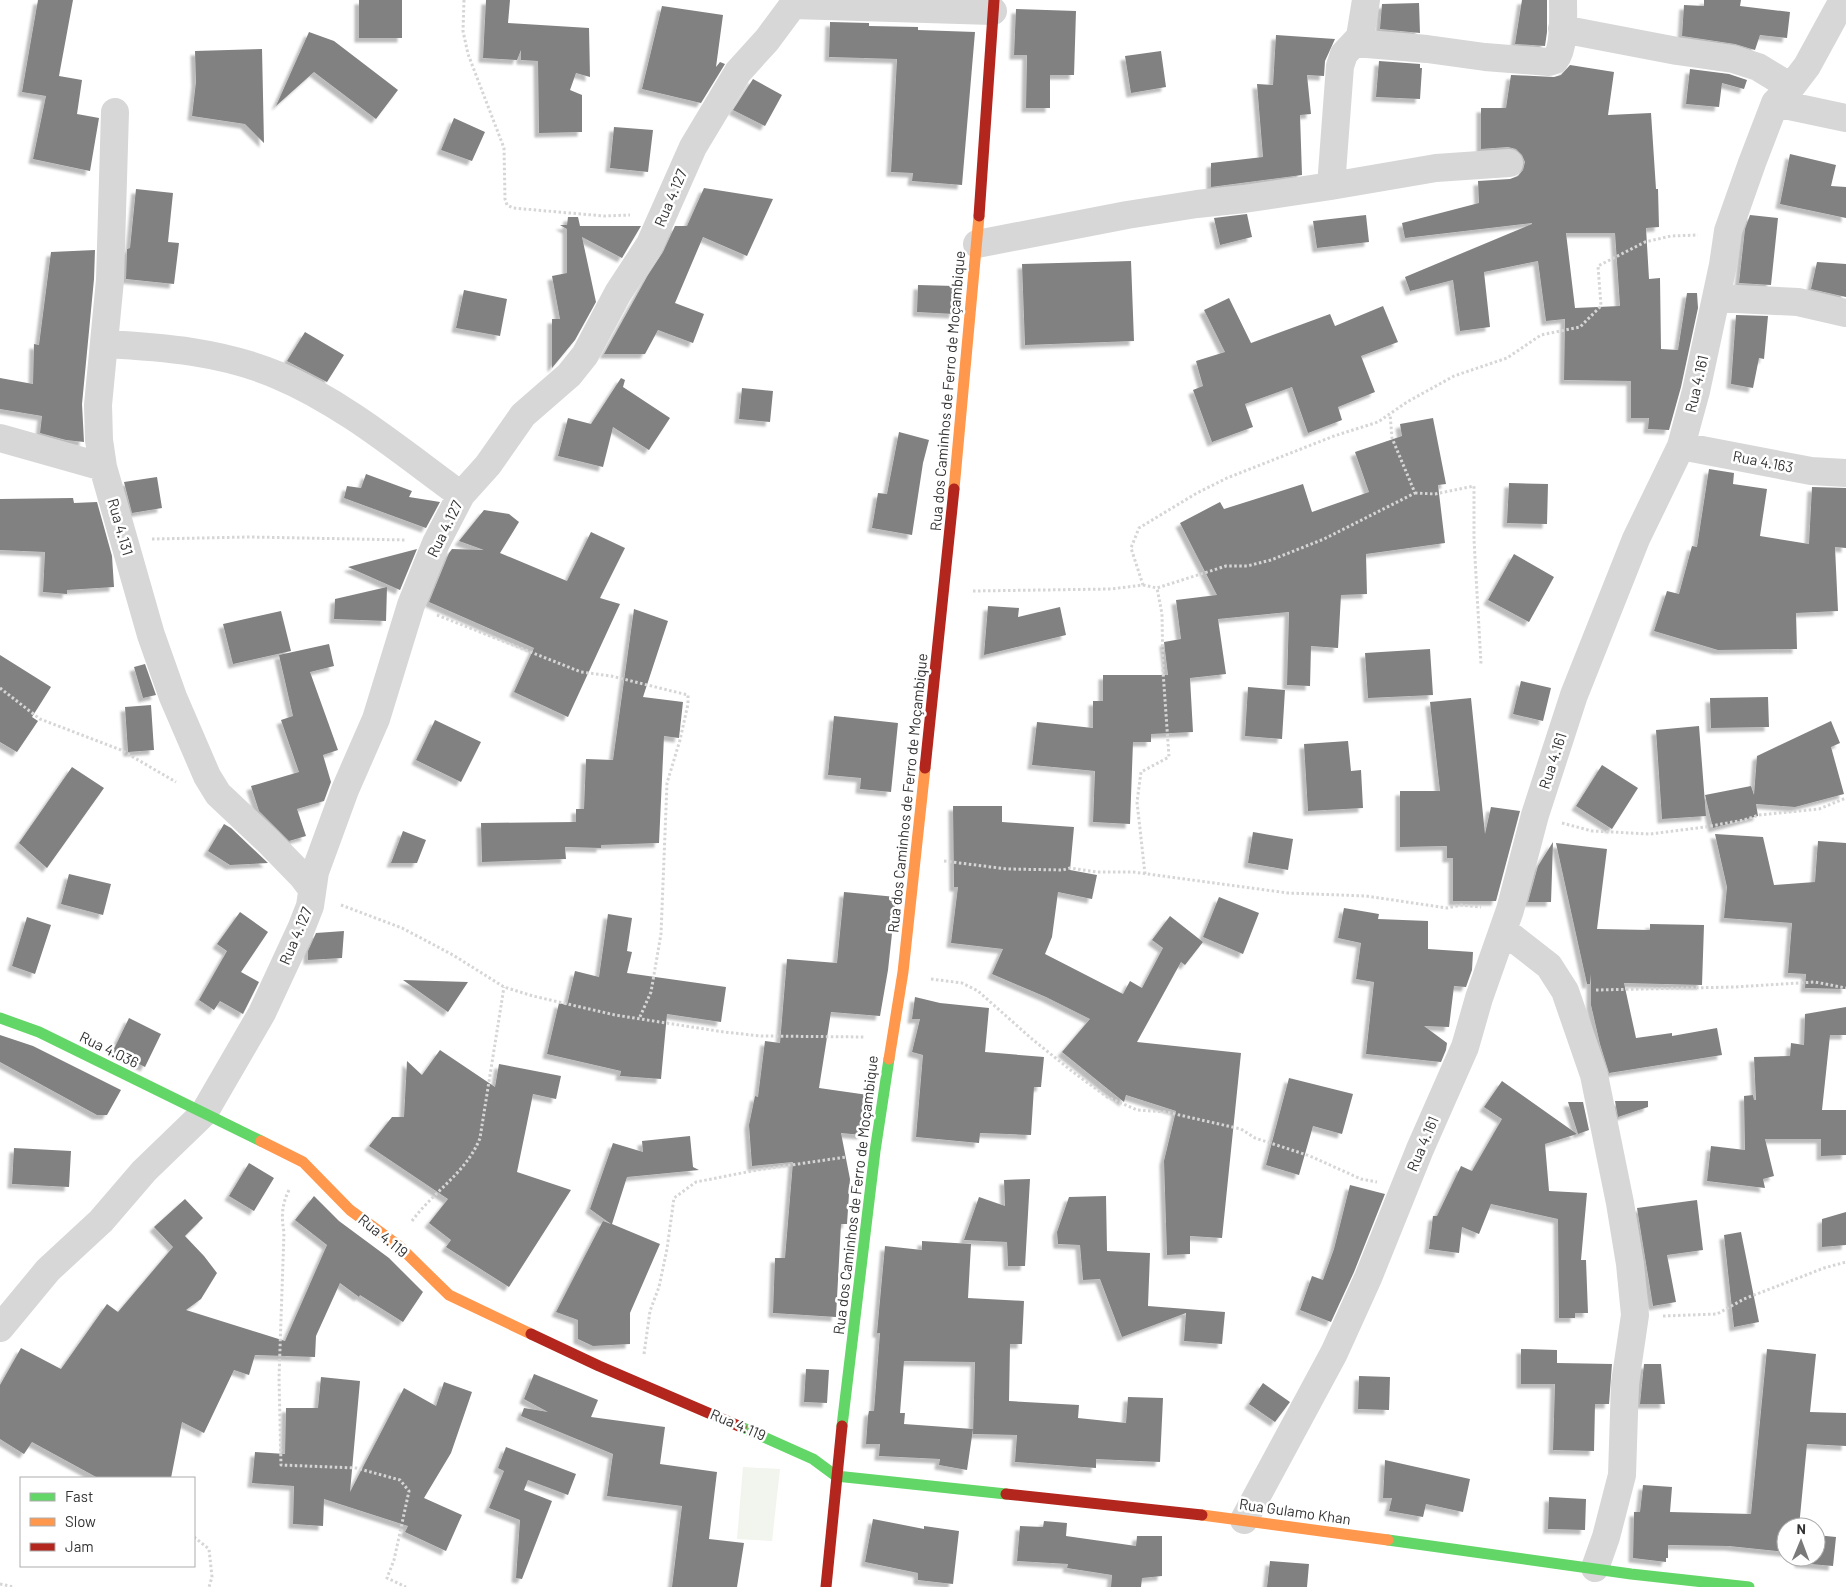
<svg xmlns="http://www.w3.org/2000/svg" width="1846" height="1587" font-family="Barlow,sans-serif">
<style>
.green{fill:#f1f5ed}
.building{fill:#818181;fill-rule:evenodd;filter:url(#shadow)}
.lines{fill:none;stroke-linecap:round;stroke-linejoin:round}
.path{stroke:#d6d6d6;stroke-width:3;stroke-dasharray:2.5 2.5;stroke-linecap:butt}
.street{stroke:#d7d7d7;stroke-width:28}
.fast{stroke:#63d668;stroke-width:11}
.slow{stroke:#ff974d;stroke-width:11}
.jam{stroke:#b3261e;stroke-width:11}
.labels{text-anchor:middle;stroke-width:5;stroke-linejoin:round;paint-order:stroke}
.street-label{font-size:15px;fill:#333;stroke:#fff}
</style>
<defs>
<filter id="shadow"><feDropShadow dx="-4.5" dy="4.5" stdDeviation="1" flood-color="#0004"/></filter>
</defs>
<rect width="100%" height="100%" fill="#fff"/>
<path class="green" d="M743,1467L780,1469L772,1541L737,1539Z"/>
<path class="building" d="M38,0H73L59,76L82,80L77,114L99,118L90,171L33,159L46,96L22,92Z
M359,0H402V38H359Z
M486,0H510L508,23L589,28L590,77L576,73L570,90L582,95V132L539,133L538,61L521,60V50L517,60L483,58Z
M1522,0H1547V32L1545,46L1515,44Z
M1704,0H1741L1740,6L1790,12L1787,38L1760,35L1755,50L1735,44L1682,36L1684,5L1704,6Z
M1419,3L1420,33L1380,29L1382,4Z
M662,6L723,15L716,67L720,62L725,64L701,103L642,89Z
M1016,9L1076,11L1074,75H1050V108H1026L1027,55H1014Z
M830,22L869,23V26L918,27V30L975,32L962,185L912,181L913,173L891,172L897,59L829,57Z
M309,32L334,41L398,90L376,119L314,72L276,106Z
M1276,35L1335,39L1325,61L1324,76L1307,75L1311,114L1300,115L1302,175L1211,187V163L1263,157L1257,84L1273,85Z
M262,49L264,143L245,124L192,116L196,82L195,51Z
M1161,51L1166,87L1131,93L1125,56Z
M1379,61L1420,64V68H1422L1420,99L1376,97Z
M1570,65L1614,72L1608,115L1651,113L1656,189H1658L1659,227L1646,228L1649,279L1660,278L1661,349L1678,350L1687,293H1697L1698,308L1681,387L1669,430L1648,429L1649,418H1631V381L1564,380L1565,319L1546,321L1538,261L1484,272L1490,327L1460,331L1453,280L1410,291L1405,277L1532,224V223L1405,238L1402,223L1479,203L1478,181L1510,179L1518,176L1523,170L1525,162L1522,155L1516,149L1508,147L1481,149V108H1506L1511,75L1554,77L1561,75ZM1566,233H1615L1620,306L1575,308Z
M1690,69L1729,74L1747,80L1744,89L1722,83L1719,107L1686,104Z
M753,79L782,95L765,126L733,110Z
M454,118L485,132L472,161L441,150Z
M614,127L653,130L648,172L610,168Z
M1790,154L1836,165L1831,186L1846,187V218L1780,204Z
M704,188L773,199L747,256L703,237L675,303L704,314L693,343L658,330L645,354H604L648,275L663,252L675,226H687Z
M136,189L173,193L168,242L179,243L174,284L126,279L127,249L130,248Z
M1247,214L1252,237L1220,245L1214,218Z
M1366,215L1369,242L1317,248L1313,221Z
M1750,215L1778,218L1771,285L1739,283L1745,229Z
M568,217H578L580,226H641L622,258L582,237L596,302L575,340L552,368V319H560L552,276L567,273V229L560,225H567Z
M95,250L94,279L82,404L84,442L66,440L40,433L42,416L0,409V378L33,384L34,344L39,345L51,252Z
M1131,261L1134,341L1025,345L1022,264Z
M1817,262L1846,264V297L1811,289Z
M918,285L955,286L954,314L917,312Z
M464,290L507,299L500,336L456,328Z
M1229,298L1251,343L1330,314L1335,326L1383,306L1398,342L1361,356L1375,392L1338,407L1342,420L1308,433L1292,387L1245,404L1253,427L1212,442L1193,390L1203,386L1196,361L1225,352L1204,310Z
M1736,315L1768,316L1764,359L1759,358L1753,388L1731,384Z
M305,332L344,355L327,382L287,361Z
M621,378L625,380L623,387L670,418L649,450L613,427L603,467L558,456L568,418L591,424Z
M742,388L773,391L770,422L739,419Z
M1433,418L1446,484L1438,485L1445,543L1366,554L1367,594L1341,595L1338,648L1311,646L1310,686L1287,685L1289,612L1218,619L1226,674L1190,678L1193,732L1151,734V742H1133L1130,824L1093,822L1095,771L1032,765L1037,722L1093,728V701H1103V675H1168L1164,642L1181,639L1176,600L1217,595L1180,523L1220,502L1224,509L1303,484L1312,512L1369,492L1355,452L1402,436L1400,424Z
M899,432L929,440L923,463L912,535L872,528L878,493L887,494Z
M1709,469L1734,473L1733,484L1767,489L1760,536L1809,544L1812,487L1846,488V548L1835,547L1838,611L1796,613L1797,649L1718,650L1654,631L1667,591L1679,594L1692,546L1697,547Z
M366,474L412,491L409,497L440,502L426,528L344,498L347,486L361,488Z
M157,477L162,508L132,513L124,482Z
M1509,483L1548,484L1547,524L1507,523Z
M73,498L74,503L97,502L112,556L114,587L67,590V594L43,592L45,552L0,550V499Z
M484,510L509,514L519,522L500,553L567,581L591,532L625,548L600,598L620,604L568,717L514,692L534,648L429,602L449,553L452,549L484,550L459,541Z
M417,549L400,590L348,567Z
M1514,554L1554,577L1529,622L1488,600Z
M387,587L386,621L334,619L335,599Z
M988,606L1019,608L1018,617L1060,607L1066,635L984,655Z
M634,609L668,621L643,697L683,702L679,738L664,736L659,843L601,845V848L565,847L566,859L482,862L481,823L576,822V809H584L586,759L613,760Z
M281,611L291,651L233,664L223,624Z
M329,644L334,666L310,672L338,750L323,755L331,782L324,801L297,809L306,836L289,841L259,811L251,786L299,772L281,720L293,716L279,655Z
M1430,649L1433,695L1368,698L1365,653Z
M0,655L51,687L32,717L38,721L17,752L0,742Z
M145,664L156,695L143,698L134,667Z
M1521,681L1551,688L1543,721L1513,714Z
M1248,687L1285,690L1282,739L1245,736Z
M1768,697L1769,727L1711,728L1710,698Z
M1471,698L1485,834L1491,807L1520,811L1496,901H1453V858H1447V846L1400,847V791H1440L1430,702Z
M151,705L154,750L128,752L125,707Z
M834,716L898,723L891,792L860,789L861,778L828,775Z
M435,720L481,742L461,782L416,760Z
M1831,721L1840,743L1831,747L1844,794L1795,807L1756,804L1758,816L1713,828L1705,795L1751,786L1754,795L1757,756Z
M1699,726L1706,816L1662,819L1656,730Z
M1348,741L1351,771L1361,770L1363,808L1308,811L1304,744Z
M1602,765L1638,788L1612,829L1576,806Z
M72,767L104,788L47,868L19,843Z
M953,806H1002V822L1074,827L1070,870L1097,875L1092,899L1058,892L1052,937L1045,954L1123,994L1130,981L1142,988L1163,948L1152,940L1170,916L1203,942L1185,965L1181,962L1137,1042L1241,1053L1222,1238L1190,1236V1254L1167,1255L1164,1161L1176,1111L1126,1095L1124,1102L1062,1052L1090,1019L1046,997L992,974L1003,949L951,943L958,887H954Z
M224,824L231,828L268,863L230,865L208,851Z
M403,831L426,840L417,863H391Z
M1253,832L1293,839L1288,870L1248,863Z
M1715,834L1763,837L1774,885L1815,882L1818,841L1846,843V989L1805,988L1806,974L1788,973L1792,923L1724,918L1727,887Z
M1553,842L1551,902H1528L1538,866Z
M1556,843L1607,849L1597,929L1650,930V924L1704,925L1702,985L1624,983L1636,1038L1672,1033V1036L1717,1028L1722,1055L1609,1073L1600,1044L1591,1005V974L1590,984H1587Z
M69,874L111,884L103,915L61,904Z
M844,892L896,897L888,970L880,1016L831,1012L819,1088L868,1095L862,1135L841,1133L850,1179L847,1224H841L836,1317L773,1313L775,1258H785L793,1162L752,1166L749,1125L755,1096L758,1097L765,1041L780,1043L787,959L837,963Z
M1219,897L1259,913L1243,954L1203,937Z
M1344,908L1379,914L1378,919L1428,921V949L1473,952L1472,970L1466,987L1454,986L1449,1027L1424,1026L1447,1043L1446,1050L1441,1062L1366,1054L1374,982L1356,979L1361,943L1338,938Z
M240,912L268,932L241,972L259,982L243,1014L220,1001L214,1010L199,1000L227,951L217,944Z
M608,914L632,918L627,951L632,952L627,973L726,987L721,1022L667,1014L661,1079L620,1076L621,1071L547,1054L559,1003L567,1005L575,971L599,977Z
M27,917L51,925L35,974L12,966Z
M344,931L342,958L308,960V951L316,933Z
M403,980L468,982L448,1012Z
M915,997L940,1003L989,1008L985,1052L1044,1057L1041,1087H1034L1031,1135L980,1133L979,1143L916,1137L923,1055L912,1052L920,1019H912Z
M1846,1007V1035H1830L1822,1110H1846V1155L1821,1156V1139H1765L1774,1176L1763,1179L1765,1188L1707,1181L1711,1146L1745,1150L1744,1096L1753,1095L1754,1100H1756L1754,1057L1790,1056L1791,1043L1804,1045L1805,1014Z
M129,1018L161,1034L145,1067L113,1051Z
M0,1035L33,1046L121,1090L107,1115H97L0,1062Z
M440,1050L495,1087L499,1064L561,1076L556,1099L533,1094L517,1172L571,1190L509,1287L446,1247L451,1240L429,1223L448,1199L369,1146L392,1117H404L407,1061L422,1075Z
M1289,1078L1353,1094L1342,1134L1313,1126L1299,1175L1266,1165Z
M1502,1081L1577,1134L1545,1144L1549,1191L1587,1193L1581,1260H1586L1588,1313H1575V1318H1559L1558,1219L1491,1204L1479,1234L1462,1227L1459,1253L1429,1249L1433,1216H1437L1461,1166L1472,1171L1502,1119L1484,1107Z
M1615,1101H1648V1107L1618,1117Z
M1568,1102H1583L1589,1130L1578,1134Z
M690,1136L693,1167L699,1170L627,1177L612,1224L660,1244L630,1313V1344L593,1346L578,1339V1320L556,1312L603,1221L611,1224L590,1209L613,1143L643,1152L642,1141Z
M14,1148L71,1151L69,1187L12,1184Z
M249,1163L274,1178L254,1211L229,1196Z
M1030,1179L1025,1266H1008L1007,1242L964,1240L979,1197L1005,1206L1004,1180Z
M1350,1185L1385,1194L1354,1272L1331,1322L1300,1310L1312,1276L1323,1280L1334,1249Z
M314,1196L339,1221L389,1258L423,1292L403,1322L360,1295L359,1297L340,1283L316,1336L315,1357L255,1355L249,1375L234,1370L204,1433L182,1422L171,1478H98L32,1442L24,1454L0,1439V1385L21,1348L61,1369L107,1304L118,1312L173,1247L154,1227L185,1199L203,1218L185,1236L204,1256L217,1273L201,1299L186,1310L285,1341L327,1245L295,1220Z
M1106,1196L1107,1251L1150,1253L1148,1306L1225,1312L1222,1344L1184,1341L1186,1313L1122,1337L1100,1279L1083,1280L1080,1245L1058,1244L1057,1232L1069,1197Z
M1697,1200L1703,1250L1667,1255L1676,1302L1653,1306L1637,1208Z
M1846,1212V1245L1822,1247V1219Z
M1741,1232L1759,1322L1734,1327L1724,1235Z
M922,1241L971,1244L968,1298L1024,1301L1022,1344H1010L1009,1401L1079,1405L1078,1418L1126,1423L1128,1397L1163,1398L1160,1462L1096,1459V1468L1015,1462L1017,1435L973,1434L975,1362L904,1361L900,1413H905L904,1424L973,1429L967,1470L939,1465L940,1459L879,1456L880,1444H866L868,1416L869,1411H874L880,1333H877L885,1246L922,1250Z
M1521,1349L1557,1350V1363L1612,1364L1609,1404H1595L1594,1451L1553,1450L1555,1384H1521Z
M1767,1349L1816,1354L1810,1412L1846,1413V1446L1807,1444L1799,1527H1786V1552L1729,1546L1668,1545V1558H1666V1562L1633,1558L1634,1512H1640L1643,1485L1672,1487L1670,1512L1751,1514Z
M1644,1364H1661L1665,1404H1640Z
M806,1369L829,1370L827,1403L804,1402Z
M534,1374L598,1400L591,1417L665,1427L660,1464L717,1472L709,1539L744,1543L737,1587H672L682,1506L607,1496L613,1454L521,1416L524,1408L548,1412L524,1399Z
M1359,1376L1390,1377L1389,1410L1358,1409Z
M321,1377L360,1381L350,1492L404,1388L436,1406L444,1382L472,1392L451,1453L424,1498L462,1515L446,1551L405,1532L408,1526L324,1499L323,1526L293,1524L294,1486L252,1483L255,1452L285,1454L286,1408H318Z
M1263,1383L1290,1402L1275,1422L1249,1404Z
M506,1447L576,1474L568,1495L528,1480L524,1490L552,1501L522,1579L516,1578L520,1520L489,1508L504,1471L498,1468Z
M1385,1460L1470,1479L1463,1512L1426,1504L1423,1517L1389,1511L1392,1498H1383Z
M1549,1497L1586,1499L1585,1530L1548,1529Z
M873,1519L924,1529V1526L959,1531L953,1584L918,1580V1573L865,1562Z
M1044,1521L1067,1523L1066,1536L1136,1546L1137,1536H1162V1576L1142,1578L1141,1587H1111L1112,1575L1067,1568L1068,1564L1017,1561L1020,1526L1043,1527Z
M1816,1535L1836,1537L1833,1566L1799,1563L1800,1557H1816Z
M1270,1561L1309,1564L1307,1587H1267Z"/>
<g class="lines">
<path class="path" d="M464,0L463,31L468,54L504,148L505,199L507,205L513,208L604,216L630,215
M1415,493L1435,494L1474,486V540L1481,664
M152,539L250,537L406,540
M1143,585L1157,588L1226,566H1247L1271,560L1324,539L1415,493L1392,438L1390,414
M973,591L1111,589L1143,585L1131,548L1139,528L1197,493L1227,478L1334,436L1378,422L1407,402L1454,376L1507,358L1541,335L1580,327L1601,306L1598,266L1645,242L1671,236L1698,235
M437,615L581,672L611,676L688,695V704L680,740L667,783L661,934L651,992L639,1019
M0,688L40,719L121,750L176,782
M1562,823L1592,831L1650,834L1705,827L1744,820L1759,815L1819,809L1846,798
M944,861L1007,869L1063,870L1070,868L1097,872H1133L1288,893L1366,896L1447,908L1461,905L1481,907
M1145,874L1137,802L1141,772L1169,757L1163,671L1162,614L1157,588
M341,905L402,928L453,955L504,987L533,996L615,1015L724,1032L761,1036L864,1037
M931,979L962,983L978,991L1032,1039L1073,1072L1107,1097L1137,1110L1166,1112L1241,1129L1255,1138L1310,1156L1361,1179L1377,1182
M1596,990L1734,987L1815,982L1846,988
M289,1190C282,1204 281,1216 284,1232L279,1378L281,1465L356,1468L400,1480L409,1491L394,1560L387,1578L406,1587
M412,1221C433,1192 467,1172 480,1138L504,987
M1663,1316L1717,1314L1744,1299L1824,1268L1846,1262
M644,1354L650,1311L659,1287L667,1249L674,1198L696,1182L757,1170L846,1157
M194,1537L209,1549L212,1577L209,1587
M0,1584L14,1587"/>
<path class="street" d="M793,5L993,11
M1562,29L1677,51L1733,59L1758,67L1791,87
M1355,43L1427,49L1485,57L1549,62L1555,60C1565,48 1563,16 1563,0
M1775,103L1846,118
M115,112L110,280L98,405L99,440L103,467L151,635L173,697L207,776L218,794L269,842L303,877L312,889
M1331,186L1340,66L1344,54L1360,37L1366,0
M977,244L1127,215L1197,204L1244,199L1331,186L1436,168L1509,163
M1716,298L1798,302L1846,313
M105,344C163,347 223,352 277,375C344,403 403,453 461,495
M0,438L103,467
M1681,446L1811,471L1846,473
M1503,930L1549,966L1565,991L1594,1075L1620,1203L1630,1264L1635,1315L1625,1383L1622,1475L1606,1537L1595,1568
M0,1328L48,1270L101,1221L144,1171L204,1113L262,1013L301,929L310,906L315,872L345,790L376,719L411,605L436,543L461,495L488,465L523,415L569,375L585,355L618,293L650,244L693,147L738,72L767,40L793,5
M1244,1520L1334,1353L1368,1278L1420,1149L1465,1047L1479,998L1510,910L1535,815L1574,695L1636,539L1681,446L1696,391L1723,265L1728,231L1752,163L1775,103L1791,87L1807,66L1843,0"/>
<path class="fast" d="M0,1018L39,1032L261,1141
M842,1426L875,1151L889,1059
M741,1427L813,1459L836,1476L1006,1494
M1388,1540L1631,1574L1749,1587"/>
<path class="slow" d="M954,489L979,216
M889,1059L903,972L925,768
M261,1141L303,1162L350,1210L399,1246L449,1295L531,1334
M1202,1515L1388,1540"/>
<path class="jam" d="M979,216L994,0
M925,768L954,489
M531,1334L599,1366L741,1427
M1006,1494L1202,1515
M826,1587L842,1426"/>
</g>
<g class="labels">
<g class="street-label">
<text transform="translate(671 198) rotate(-67)" y="5">Rua 4.127</text>
<text transform="translate(1697 384) rotate(-77)" y="5">Rua 4.161</text>
<text transform="translate(948 391) rotate(-85)" y="5">Rua dos Caminhos de Ferro de Moçambique</text>
<text transform="translate(1763 462) rotate(11)" y="5">Rua 4.163</text>
<text transform="translate(120 527) rotate(74)" y="5">Rua 4.131</text>
<text transform="translate(445 529) rotate(-64)" y="5">Rua 4.127</text>
<text transform="translate(1553 761) rotate(-72)" y="5">Rua 4.161</text>
<text transform="translate(908 793) rotate(-84)" y="5">Rua dos Caminhos de Ferro de Moçambique</text>
<text transform="translate(296 936) rotate(-67)" y="5">Rua 4.127</text>
<text transform="translate(109 1050) rotate(26)" y="5">Rua 4.036</text>
<text transform="translate(1423 1144) rotate(-67)" y="5">Rua 4.161</text>
<text transform="translate(856 1195) rotate(-83)" y="5">Rua dos Caminhos de Ferro de Moçambique</text>
<text transform="translate(383 1236) rotate(39)" y="5">Rua 4.119</text>
<text transform="translate(738 1425) rotate(23)" y="5">Rua 4.119</text>
<text transform="translate(1295 1512) rotate(8)" y="5">Rua Gulamo Khan</text>
</g>
</g>
<rect x="20" y="1477" width="175" height="90" fill="#ffffff" stroke="#adadad"/>
<rect x="30" y="1493" width="25" height="8" fill="#63d668" stroke="#adadad"/>
<text x="65" y="1502" font-size="15" fill="#333333">Fast</text>
<rect x="30" y="1518" width="25" height="8" fill="#ff974d" stroke="#adadad"/>
<text x="65" y="1527" font-size="15" fill="#333333">Slow</text>
<rect x="30" y="1543" width="25" height="8" fill="#b3261e" stroke="#adadad"/>
<text x="65" y="1552" font-size="15" fill="#333333">Jam</text>
<g transform="translate(1801 1542) rotate(1)"><circle r="24" fill="#ffffff" stroke="#adadad"/>
<path d="M0-4L9 19L0 12L-9 19Z" fill="#7a7a7a"/>
<text y="-8" font-size="14" font-weight="bold" text-anchor="middle" fill="#333333">N</text>
</g>
</svg>
